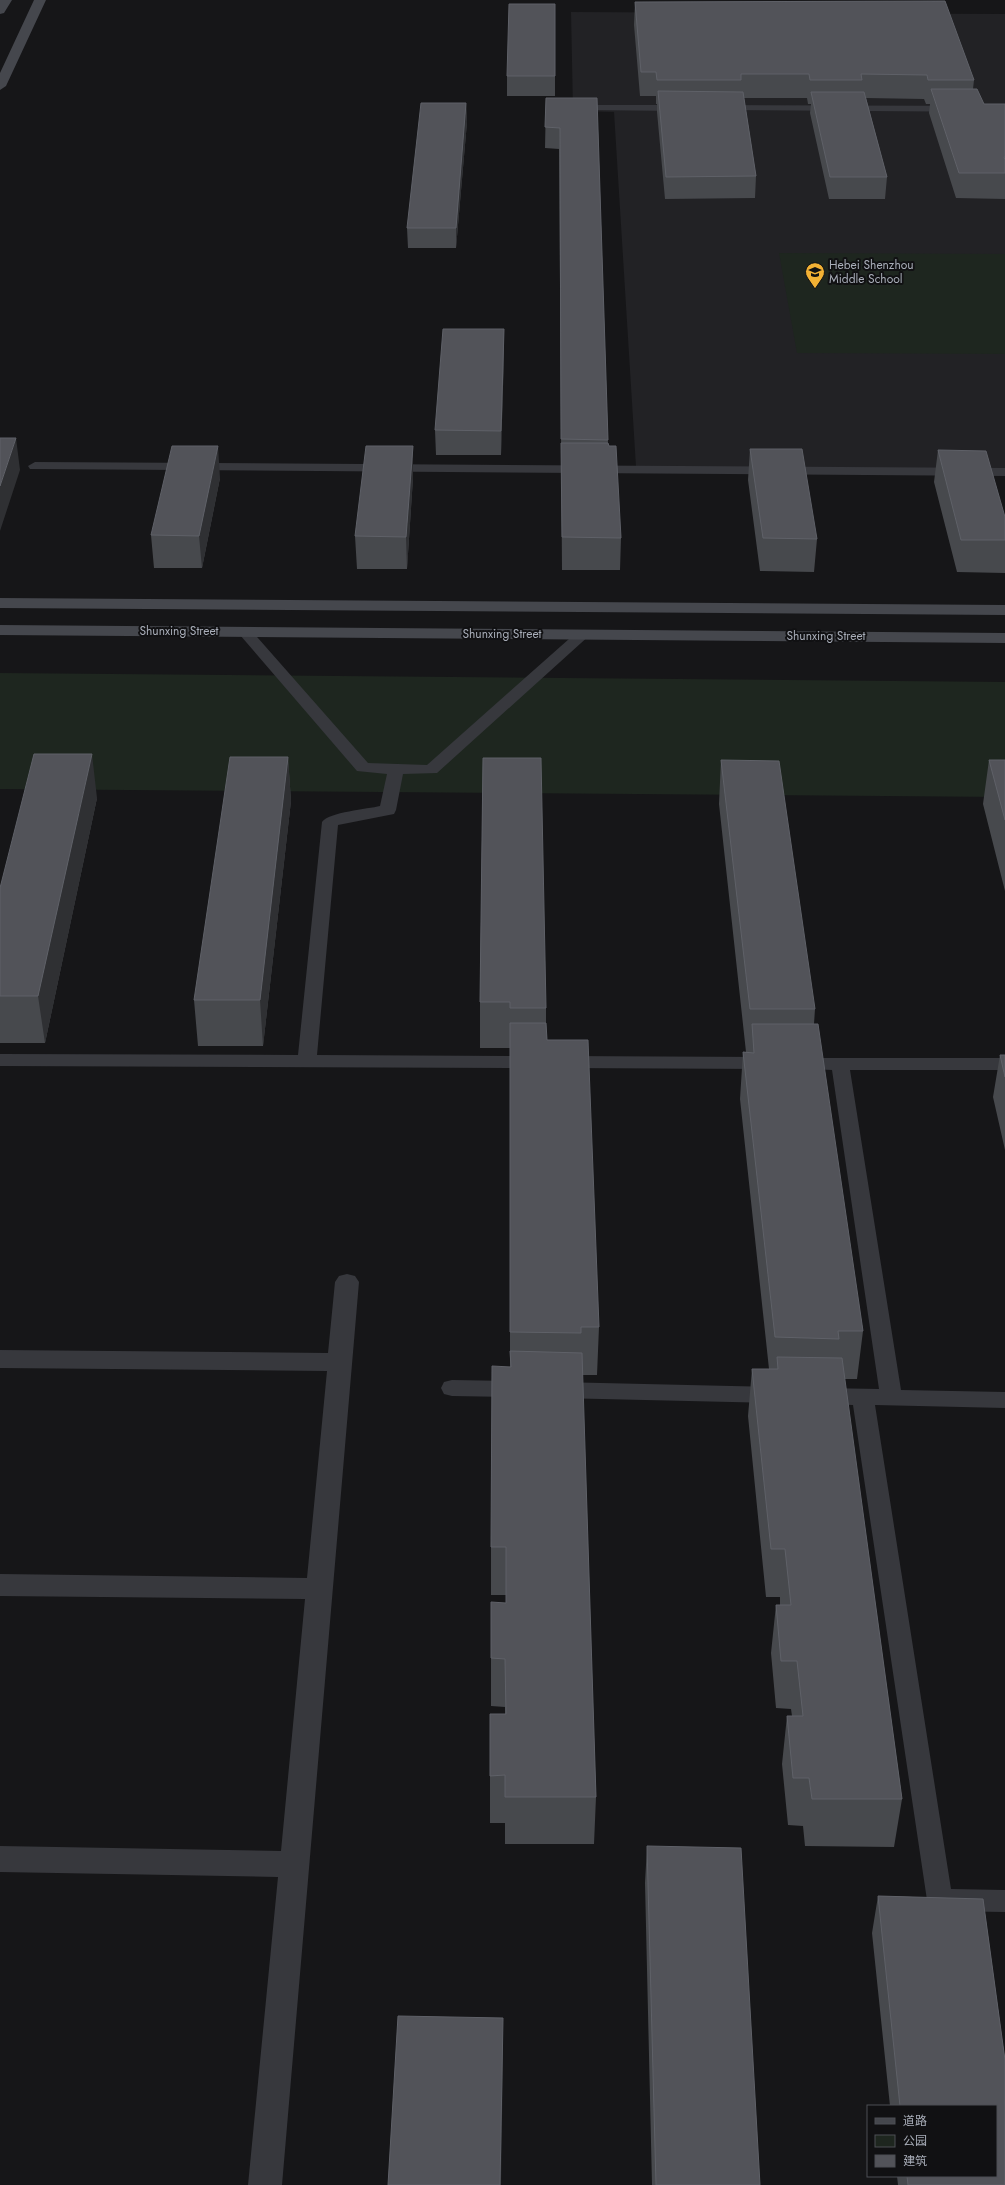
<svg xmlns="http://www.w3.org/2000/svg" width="1005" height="2185" font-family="Jost,'Noto Sans SC',sans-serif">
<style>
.built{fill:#222225}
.green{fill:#1e261f}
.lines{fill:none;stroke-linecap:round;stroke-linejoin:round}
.lane{fill:#37383d;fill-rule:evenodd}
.street{fill:#37383d;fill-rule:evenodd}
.secondary{fill:#45474d;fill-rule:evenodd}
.wall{fill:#47494d}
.shaded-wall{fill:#2f3033}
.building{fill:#525359;stroke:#5f6168}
.labels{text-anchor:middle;stroke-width:4;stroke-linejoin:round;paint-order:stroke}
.far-poi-label{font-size:12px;fill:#a8adb8;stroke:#111113;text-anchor:start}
.far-street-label{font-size:12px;fill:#a8adb8;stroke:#111113}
</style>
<rect width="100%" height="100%" fill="#161618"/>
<path class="built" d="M571,12L1005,14V469L636,467L614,112L573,111Z"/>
<path class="green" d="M779,253L1005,254V354L797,353Z
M0,673L1005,682V797L0,789Z"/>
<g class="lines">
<path class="lane" d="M588,105H682L687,108L682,111L584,110V106Z
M719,105L1005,106V112L715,110V106Z
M35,462L1005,468V476L30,469L28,466Z
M245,628L250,629L368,763L427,765L578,631H588L591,634L437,773L403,774L396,810L394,814L338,825L317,1055L535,1056L542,1058L544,1062L542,1066L535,1068L0,1066V1054L298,1055L322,822C329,812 368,809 380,806L387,774L357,771L240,635L238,632L240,629Z
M563,1056L769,1057L776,1059L778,1063L776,1067L769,1069L563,1068L556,1066L554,1062L556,1058Z
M797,1058H1005V1070H850L901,1390L1005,1392V1408L875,1405L951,1889L1005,1890V1912L940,1911L931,1908L927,1900L853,1405L821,1404L813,1402L810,1396L813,1390L821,1388L879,1389L832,1070L790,1068L788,1064L790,1060Z
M452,1380L517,1381L525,1383L528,1389L525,1395L517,1397L452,1396L444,1394L441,1388L444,1382Z
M558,1382L775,1387L783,1389L786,1395L783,1401L775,1403L558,1398L550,1396L547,1390L550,1384Z"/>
<path class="street" d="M347,1274L355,1276L359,1282L282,2185H248L278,1877L0,1872V1846L281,1851L305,1599L0,1596V1574L307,1578L327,1371L0,1368V1350L328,1353L335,1282L339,1276Z"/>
<path class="secondary" d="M0,0H12L4,13L0,14Z
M34,0H46L6,86L0,90V73Z
M0,598L1005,605V615L0,608Z
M0,625L1005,633V643L0,635Z"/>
</g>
<path class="wall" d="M635,2L974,80L973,89L984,104H1005V199L956,198L929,113L930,104H926L924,99L866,98L887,177L885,199H829L810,113L811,104H808L807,98H744L756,176L755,198L665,199L657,112V104H656V96H640L634,25Z
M507,76H555V96H507Z
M546,98H597L608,443L621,538L620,570H562L559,149L545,148Z
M466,103L467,122L456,248H408L407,228Z
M504,329V353L501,455H436L435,430Z
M413,446V478L407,569H357L355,536Z
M750,449L817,539L814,572L760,571L748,480Z
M938,450L1005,517V573L957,572L934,482Z
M220,478L202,568H154L151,535Z
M288,757L291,801L263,1046H198L194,1000Z
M483,758L546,1008V1023L547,1040L599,1327L597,1375H582L596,1797L594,1844H505V1823H490V1776L505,1714V1707L491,1706V1658L506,1603V1595H491V1547L510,1367V1048H480V1002Z
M721,760L815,1009L814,1024L863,1331L857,1379H844L902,1799L894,1847L805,1846L803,1826L788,1825L782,1764L787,1716H792L791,1709L776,1708L771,1653L776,1605H780V1597H766L748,1416L752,1369H769L740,1099L743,1052H746L719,804Z
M989,760H1005V891L983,804Z
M97,798L45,1043H0V888Z
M1000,1055H1005V1150L993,1097Z
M647,1846L760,2185H652L645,1883Z
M878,1896L983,1899L1005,2060V2185H898L897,2176H996V2106H890L872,1933Z"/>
<path class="shaded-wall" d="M466,103L467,122L456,248V228Z
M504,329V353L501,455V431Z
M16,438L20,470L0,531V486Z
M218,446L220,478L202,568L199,536Z
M413,446V478L407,569L406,537Z
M92,754L97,798L45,1043L38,996Z
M288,757L291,801L263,1046L260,1000Z
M503,2018V2053L501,2185H500Z"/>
<path class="building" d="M945,1L974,80H928L927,75L861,74L862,80H810L809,74H741V80H657L656,72H641L635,2Z
M509,4H555V76H507Z
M931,89H977L984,104H1005V157H1004L1005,160V173H959Z
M658,91L743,92L756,176L666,177Z
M811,92H864L887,177H830Z
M546,98H597L608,440L561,439L560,128L545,127Z
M421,103H466L456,228H407Z
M443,329H504L501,431L435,430Z
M0,438H16L0,486Z
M561,443H608L609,446H616L621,538L562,537Z
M172,446H218L199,536L151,535Z
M366,446H413L406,537L355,536Z
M750,449H802L817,539L763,538Z
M938,450L986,451L1005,517V540H961Z
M34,754H92L38,996H0V888Z
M230,757H288L260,1000H194Z
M483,758H541L546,1008H510V1002H480Z
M721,760L779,761L815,1009H750Z
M989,760H1005V820Z
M510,1023H546L547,1040H588L599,1327H581V1333L510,1332Z
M752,1024H818L863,1331H838L839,1339L775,1337L743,1052L754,1053Z
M1000,1055H1005V1077Z
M510,1351L582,1353L596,1797H505V1775L490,1776V1714H506L505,1659L491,1658V1602L506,1603V1547H491L492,1366L511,1367Z
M777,1357L842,1358L902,1799H812L809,1778H793L787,1716H803L797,1661H781L776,1605H791L785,1549H771L752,1369H778Z
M647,1846L741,1848L760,2185H656Z
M878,1896L983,1899L1005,2060V2185H908L907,2176H996V2106H900Z
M398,2016L503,2018L500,2185H388Z"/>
<defs>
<symbol id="school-pin" viewBox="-11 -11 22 30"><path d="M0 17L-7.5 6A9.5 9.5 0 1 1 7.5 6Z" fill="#f2b134" stroke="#111113"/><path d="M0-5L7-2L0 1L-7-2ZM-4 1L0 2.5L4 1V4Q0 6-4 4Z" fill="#111"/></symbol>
</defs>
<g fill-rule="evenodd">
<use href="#school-pin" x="804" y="261" width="22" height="30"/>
</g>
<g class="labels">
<g class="far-poi-label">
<text x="829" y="269">Hebei Shenzhou<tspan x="829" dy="14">Middle School</tspan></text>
</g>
<g class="far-street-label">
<text x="179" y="635">Shunxing Street</text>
<text x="502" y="638">Shunxing Street</text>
<text x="826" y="640">Shunxing Street</text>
</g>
</g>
<rect x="867" y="2105" width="130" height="72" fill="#111113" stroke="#4d4f55"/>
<rect x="875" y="2118" width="20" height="6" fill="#45474d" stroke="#4d4f55"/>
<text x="903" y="2125" font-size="12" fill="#a8adb8">道路</text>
<rect x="875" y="2135" width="20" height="12" fill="#1e261f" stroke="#4d4f55"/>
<text x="903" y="2145" font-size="12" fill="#a8adb8">公园</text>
<rect x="875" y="2155" width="20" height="12" fill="#525359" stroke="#4d4f55"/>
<text x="903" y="2165" font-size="12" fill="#a8adb8">建筑</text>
</svg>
